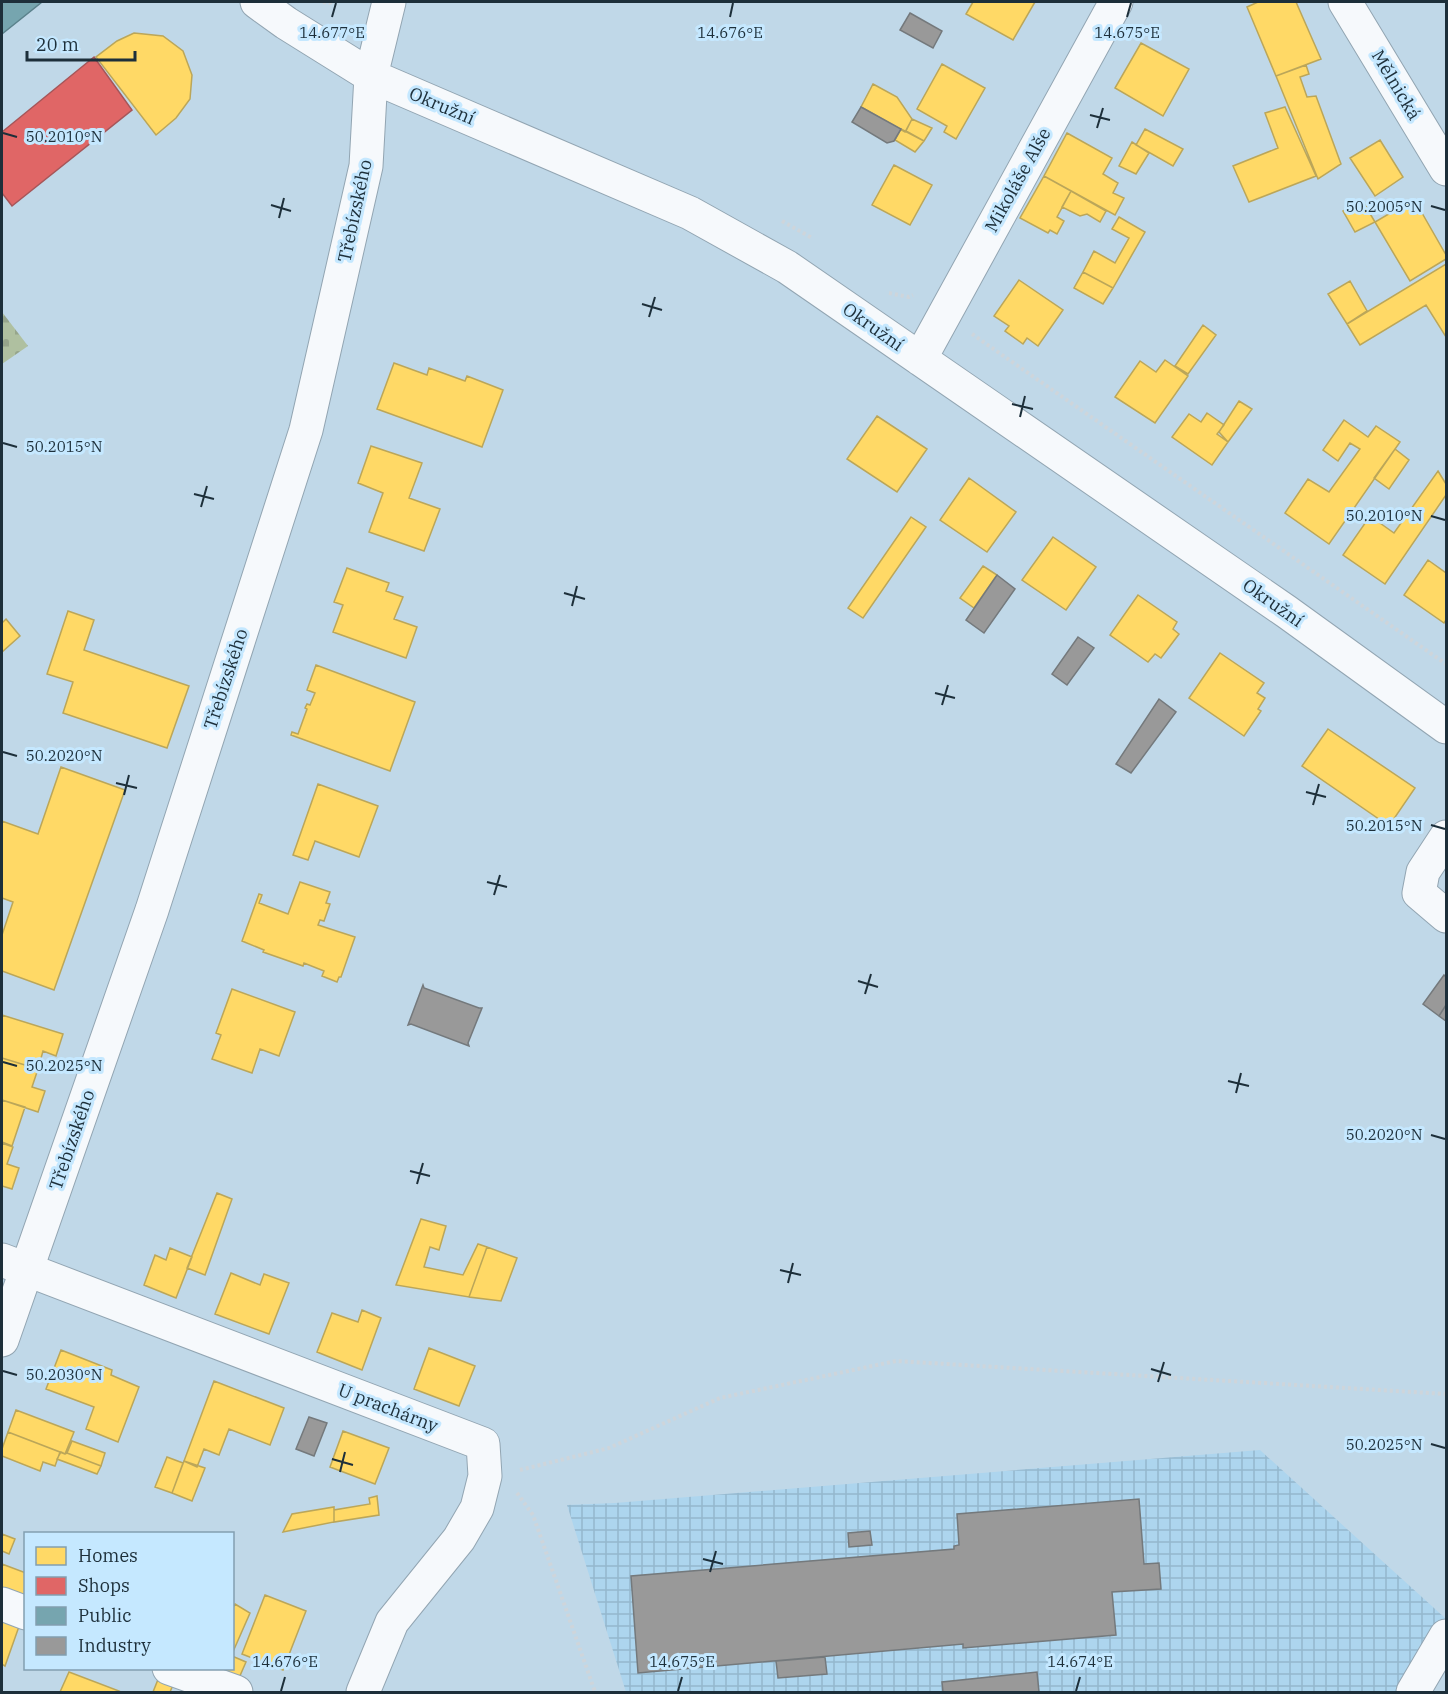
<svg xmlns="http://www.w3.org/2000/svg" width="1448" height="1694" font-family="'IBM Plex Serif',serif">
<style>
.industrial{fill:url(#industrial-grid)}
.cemetery{fill:url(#cemetery-stones)}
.homes{fill:#ffd966;stroke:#bba659;stroke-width:1.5}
.shops{fill:#e06666;stroke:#a65659;stroke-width:1.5}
.public{fill:#76a5af;stroke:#5b828c;stroke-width:1.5}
.industry{fill:#999;stroke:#74797c;stroke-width:1.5}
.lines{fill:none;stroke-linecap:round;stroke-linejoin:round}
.minor-casing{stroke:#92a5b2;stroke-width:35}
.path{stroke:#ced5db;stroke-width:4;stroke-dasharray:3 3;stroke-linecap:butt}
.minor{stroke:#f6f9fc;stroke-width:33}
.ticks{fill:none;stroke:#1d2f3a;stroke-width:2}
.labels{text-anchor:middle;stroke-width:6;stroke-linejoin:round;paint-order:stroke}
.street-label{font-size:18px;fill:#1d2f3a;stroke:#c5e8ff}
.ticks-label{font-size:15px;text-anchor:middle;fill:#1d2f3a;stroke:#c5e8ff;stroke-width:6;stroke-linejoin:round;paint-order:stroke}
</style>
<defs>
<pattern id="industrial-grid" width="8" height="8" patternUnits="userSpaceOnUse" patternTransform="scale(1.5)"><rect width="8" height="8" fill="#add5ee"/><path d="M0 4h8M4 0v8" fill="none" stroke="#94b7cd"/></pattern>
<pattern id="cemetery-stones" width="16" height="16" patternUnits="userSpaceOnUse" patternTransform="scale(1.5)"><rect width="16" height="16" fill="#afc0a0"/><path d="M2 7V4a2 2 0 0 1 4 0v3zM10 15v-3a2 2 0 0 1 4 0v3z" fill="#96a58b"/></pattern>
</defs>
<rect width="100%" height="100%" fill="#c0d8e8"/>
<path class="industrial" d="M1260,1450L1445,1618L1399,1692H626L567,1505L615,1503Z"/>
<path class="cemetery" d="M2,312L28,346L2,364Z"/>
<path class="homes" d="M973,2H1035L1013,40L966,14Z
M1258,2H1296L1321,59L1276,76L1247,7Z
M134,33L163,36L183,51L192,75L190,99L176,118L156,135L96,57L117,41Z
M1141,43L1189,69L1163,116L1115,88Z
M942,64L985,88L956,139L944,132L947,126L917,109Z
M1306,65L1309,74L1300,77L1307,97L1316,96L1341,164L1318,179L1276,76Z
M873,84L897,97L912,119L905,132L861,107Z
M1285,107L1316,176L1249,202L1233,166L1278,148L1265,113Z
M912,119L932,128L924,141L906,131Z
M901,129L924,141L915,152L895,140Z
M1145,129L1183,149L1173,166L1136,145Z
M1067,133L1112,158L1103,174L1118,183L1113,193L1124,198L1115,215L1044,176Z
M1380,140L1403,177L1375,196L1350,158Z
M1132,142L1149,153L1136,174L1119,166Z
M894,165L932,185L910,225L872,205Z
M1044,176L1071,191L1057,217L1064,221L1057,234L1050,230L1048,233L1020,218Z
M1071,191L1106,211L1100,222L1087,214L1080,216L1062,207Z
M1414,199L1446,255V259L1410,281L1375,222Z
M1362,200L1375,222L1355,232L1343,211Z
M1119,217L1145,232L1113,288L1083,272L1094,251L1115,263L1129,238L1112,229Z
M1446,264V337L1426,305L1360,345L1347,324Z
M1083,272L1113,288L1103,304L1074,288Z
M1019,280L1063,310L1038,346L1027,338L1023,344L1005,331L1009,326L994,316Z
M1350,281L1367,311L1347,324L1328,294Z
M1203,325L1216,335L1188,374L1175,366Z
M1165,360L1188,376L1155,423L1115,397L1140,361L1156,372Z
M394,363L427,375L429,368L465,381L467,376L503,390L482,447L377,409Z
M1239,401L1252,409L1228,442L1219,432Z
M1207,413L1224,425L1217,434L1228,442L1212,465L1172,437L1189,414L1201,422Z
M877,416L927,449L897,492L847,459Z
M1344,420L1368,437L1376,426L1400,442L1329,544L1285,513L1308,479L1329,492L1360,449L1350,443L1338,461L1323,450Z
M371,446L422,463L409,498L440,509L424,551L369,532L383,493L358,483Z
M1395,449L1409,460L1389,489L1374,478Z
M1438,471L1446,484V495L1385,584L1343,555L1370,516L1394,533Z
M969,478L1016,512L987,552L940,520Z
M911,517L926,527L863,618L848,608Z
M1053,537L1096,567L1066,610L1022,580Z
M1428,560L1446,573V620L1444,623L1404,595Z
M983,566L997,575L974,608L960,598Z
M347,568L389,583L386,591L403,597L394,619L417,627L406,658L333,632L343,605L334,602Z
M1138,595L1177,622L1173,629L1179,634L1161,658L1155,654L1148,662L1110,635Z
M68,611L94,620L84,650L189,686L167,748L63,713L73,682L47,674Z
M6,619L20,636L2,652V623Z
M1220,653L1264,683L1257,693L1265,698L1258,709L1261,711L1244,736L1189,698Z
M316,665L415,702L390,771L291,735L292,732L298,734L307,709L305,708L307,704L310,705L315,693L307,690Z
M1328,729L1415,788L1389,826L1302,766Z
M61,767L125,790L54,990L2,971V935L13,902L2,898V821L38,834Z
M318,784L378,806L359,857L315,841L308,860L293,855Z
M300,882L330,892L326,903L330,904L324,921L320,920L318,925L355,937L341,977H339L337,982L322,976L324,971L304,963L303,966L263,952L264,950L242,941L259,894L262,895L259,903L288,914Z
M232,989L295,1012L279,1056L260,1049L252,1073L212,1059L221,1035L216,1033Z
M2,1015L63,1034L56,1056L43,1051L38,1069L2,1058Z
M2,1058L38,1069L32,1087L45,1091L38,1112L2,1100Z
M2,1100L25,1107L12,1146L2,1142Z
M2,1143L13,1147L7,1164L19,1168L12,1189L2,1186Z
M217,1193L232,1199L205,1275L187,1268Z
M421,1219L446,1226L439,1250L430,1247L424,1267L463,1275L478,1244L487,1247L469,1297L396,1285Z
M487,1247L517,1258L501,1301L469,1297Z
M170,1248L192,1257L176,1298L144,1285L155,1255L166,1260Z
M231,1273L260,1285L264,1274L289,1283L269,1334L215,1314Z
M362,1310L381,1318L362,1370L317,1352L332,1313L358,1322Z
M429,1348L475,1366L459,1406L414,1389Z
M61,1350L112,1370L111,1375L139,1387L118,1442L86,1429L94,1407L46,1389Z
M214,1381L284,1408L270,1445L229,1429L219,1455L204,1449L197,1467L184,1461Z
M16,1410L74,1432L65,1454L8,1432Z
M343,1431L389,1448L375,1484L330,1467Z
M8,1432L60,1452L55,1466L43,1462L40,1471L2,1456V1449Z
M72,1441L105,1453L101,1466L67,1453Z
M61,1452L65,1454L67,1453L101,1466L97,1474L57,1459Z
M167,1457L183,1463L172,1493L155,1487Z
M184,1461L205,1468L192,1501L172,1493Z
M377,1496L379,1515L334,1522V1510L370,1504L369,1498Z
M334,1507V1522L283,1532L292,1514Z
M2,1534L15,1539L9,1554L2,1551Z
M2,1564L26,1573V1599L2,1590Z
M265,1595L306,1611L283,1670L242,1654Z
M235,1604L250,1613L232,1654V1609Z
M2,1610L22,1618L5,1666L2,1664Z
M232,1656L246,1662L239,1678L217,1668H232Z
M69,1672L119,1691L118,1692H60Z
M161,1672L176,1678L170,1692H153Z"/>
<path class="shops" d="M94,57L132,110L12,206L2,193V132Z"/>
<path class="public" d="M2,2H42L2,34Z"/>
<path class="industry" d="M910,13L942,31L933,48L900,30Z
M861,107L901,129L894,141L887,143L852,122Z
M997,575L1015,589L984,633L966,620Z
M1078,637L1094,648L1067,685L1052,674Z
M1159,699L1176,712L1131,773L1116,764Z
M1444,975L1446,977V1005L1439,1016L1423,1004Z
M423,985L424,988L479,1008H482L468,1043L469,1046L411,1024L408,1025Z
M1446,1005V1021L1439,1016Z
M309,1417L327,1423L314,1456L296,1449Z
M1139,1499L1144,1564L1159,1563L1161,1589L1112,1592L1116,1635L963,1648V1644L638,1673L631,1576L954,1549V1546L959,1545L957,1514Z
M870,1531L872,1545L849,1547L848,1533Z
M825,1657L827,1674L778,1678L776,1661Z
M1037,1672L1039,1692H943L942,1682Z"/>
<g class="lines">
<defs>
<path id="minor" d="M257,2L286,23L371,76L690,213L787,267L1287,612L1446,727
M1345,2L1446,169
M920,359L1116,2
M1446,837L1423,872L1419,893L1446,916
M2,1260L483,1444L485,1476L477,1508L459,1539L392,1622L363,1692
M2,1340L152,910L306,430L366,166L371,76L389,2
M2,1604L26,1613
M169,1668L236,1692
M1413,1692L1446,1636"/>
</defs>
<use href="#minor" class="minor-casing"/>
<path class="path" d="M323,2L329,3L332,2
M782,221L812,238
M889,293L909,297L913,295
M972,334L1446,664
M520,1470L609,1448L720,1398L896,1361L1446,1394
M517,1493L533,1515L595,1692"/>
<use href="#minor" class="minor"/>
</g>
<path class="ticks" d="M332,17L336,3M730,17L733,3M1127,17L1131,3M1090,115L1110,120M1097,128L1103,108M3,133L17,137M271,205L291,211M1431,206L1445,210M279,218L284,198M642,304L662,310M649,317L655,297M1012,404L1033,409M1020,417L1025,396M3,443L17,447M194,494L214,499M201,507L207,486M1431,516L1445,520M564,593L585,599M572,606L577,586M935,693L955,698M942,705L948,685M3,752L17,756M116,783L137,788M1306,792L1326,797M124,795L129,775M1313,805L1319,784M1431,825L1445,829M487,882L507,887M494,895L500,875M858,981L878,987M865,994L871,974M3,1062L17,1066M1228,1081L1249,1086M1236,1093L1241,1073M1431,1135L1445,1139M410,1171L430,1176M417,1184L423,1163M780,1270L801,1275M788,1283L793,1263M1151,1369L1171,1375M3,1371L17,1375M1158,1382L1164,1362M1431,1444L1445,1448M332,1459L353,1465M340,1472L345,1452M703,1559L723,1564M710,1572L716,1551M281,1691L285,1677M678,1691L682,1677M1076,1691L1080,1677"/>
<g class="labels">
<g class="street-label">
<text transform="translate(1396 85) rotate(59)" y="6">Mělnická</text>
<text transform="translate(442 106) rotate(23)" y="6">Okružní</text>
<text transform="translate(1018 180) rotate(-61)" y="6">Mikoláše Alše</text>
<text transform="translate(355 211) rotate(-78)" y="6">Třebízského</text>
<text transform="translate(873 327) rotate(35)" y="6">Okružní</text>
<text transform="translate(1273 603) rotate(35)" y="6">Okružní</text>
<text transform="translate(226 679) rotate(-72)" y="6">Třebízského</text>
<text transform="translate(72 1140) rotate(-71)" y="6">Třebízského</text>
<text transform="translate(388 1408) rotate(21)" y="6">U prachárny</text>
</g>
</g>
<g class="ticks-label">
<text x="332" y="38">14.677°E</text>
<text x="730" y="38">14.676°E</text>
<text x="1127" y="38">14.675°E</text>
<text x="64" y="142">50.2010°N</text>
<text x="1384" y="212">50.2005°N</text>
<text x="64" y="452">50.2015°N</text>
<text x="1384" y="521">50.2010°N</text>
<text x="64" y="761">50.2020°N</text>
<text x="1384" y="831">50.2015°N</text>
<text x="64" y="1071">50.2025°N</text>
<text x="1384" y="1140">50.2020°N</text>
<text x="64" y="1380">50.2030°N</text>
<text x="1384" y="1450">50.2025°N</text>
<text x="285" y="1667">14.676°E</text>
<text x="682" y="1667">14.675°E</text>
<text x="1080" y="1667">14.674°E</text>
</g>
<rect width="1448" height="1694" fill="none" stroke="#1d2f3a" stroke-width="6"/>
<rect x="24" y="1532" width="210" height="138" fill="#c5e8ff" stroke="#829eb0" stroke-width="1.5"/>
<rect x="36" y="1547" width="30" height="18" fill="#ffd966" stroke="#829eb0" stroke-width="1.5"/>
<text x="78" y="1562" font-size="18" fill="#1d2f3a">Homes</text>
<rect x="36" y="1577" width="30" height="18" fill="#e06666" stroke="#829eb0" stroke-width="1.5"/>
<text x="78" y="1592" font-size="18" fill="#1d2f3a">Shops</text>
<rect x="36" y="1607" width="30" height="18" fill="#76a5af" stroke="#829eb0" stroke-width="1.5"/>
<text x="78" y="1622" font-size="18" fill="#1d2f3a">Public</text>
<rect x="36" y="1637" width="30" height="18" fill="#999999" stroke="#829eb0" stroke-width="1.5"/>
<text x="78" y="1652" font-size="18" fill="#1d2f3a">Industry</text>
<path d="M27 51v9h108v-9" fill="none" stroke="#1d2f3a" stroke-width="3"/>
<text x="36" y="51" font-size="18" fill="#1d2f3a" stroke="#c5e8ff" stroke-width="4.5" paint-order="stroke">20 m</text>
</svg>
